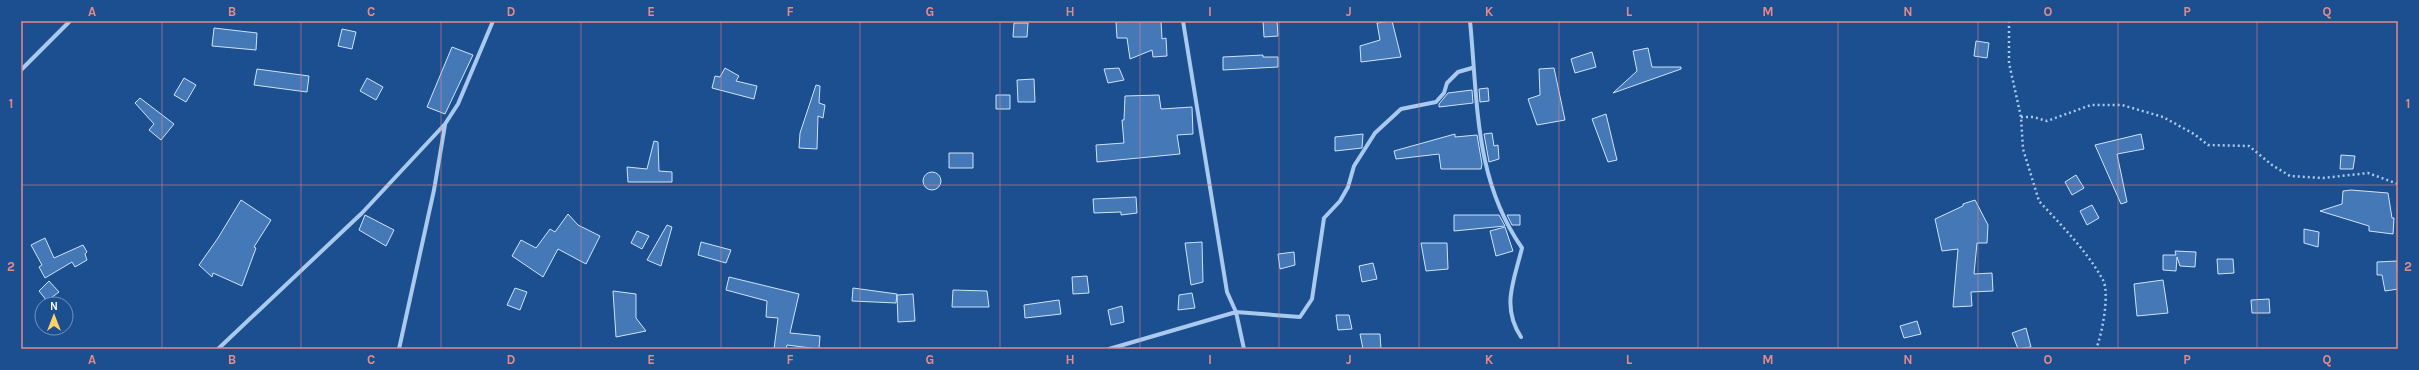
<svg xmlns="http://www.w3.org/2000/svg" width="2419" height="370" font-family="Karla,sans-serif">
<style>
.building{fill:#4478b7;stroke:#cfe3fa}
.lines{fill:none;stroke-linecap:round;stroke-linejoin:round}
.path{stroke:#a9c9ee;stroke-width:2.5;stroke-dasharray:2 3;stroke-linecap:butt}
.minor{stroke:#a9c9ee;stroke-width:4}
.grid{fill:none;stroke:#e88989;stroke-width:1;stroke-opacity:0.55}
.neatline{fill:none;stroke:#e88989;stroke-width:1.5}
.grid-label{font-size:13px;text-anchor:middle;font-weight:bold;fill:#e88989}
</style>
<rect width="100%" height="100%" fill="#1b4f8f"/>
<path class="building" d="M1128,21H1161L1162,39L1166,38L1167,56L1153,57L1152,50L1130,59L1127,38H1117L1116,22Z
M1263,21H1277L1278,36L1264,37Z
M1392,21L1401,57L1361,62L1360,46L1380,40L1377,23Z
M1014,23H1028L1027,37H1013Z
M214,28L257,33L256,50L212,46Z
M342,29L356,32L352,49L338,46Z
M1976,41L1989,43L1987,58L1974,56Z
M452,47L473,55L445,114L427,107Z
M1648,48L1652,67H1681V69L1613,93L1637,71L1633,51Z
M1592,52L1596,67L1575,73L1571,59Z
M1263,55V57H1278V67L1223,70V57Z
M725,68L739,76L736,81L757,86L754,99L712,88L715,76L720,77Z
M1119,68L1124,80L1108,83L1104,69Z
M1554,68L1565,120L1537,125L1528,99L1540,95L1539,69Z
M257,69L309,76L307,92L254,85Z
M184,78L196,85L186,102L174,95Z
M367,78L383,87L376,100L360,91Z
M1034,79L1035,102H1018L1017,80Z
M816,85L820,86L819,103L825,105L823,118L818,116L817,149L799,148L800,133Z
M1488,88L1489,101L1480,102L1479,89Z
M1472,90L1473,103L1439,107V104L1448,93Z
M996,95H1010V109H996Z
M1159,95L1161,109L1192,107L1193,134L1177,135L1180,154L1097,162L1096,145L1124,143L1122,120H1124L1125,96Z
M140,98L174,124L161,140L149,130L154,124L135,103Z
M1606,114L1617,160L1608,162L1592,119Z
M1492,133L1494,146L1498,145L1499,159L1489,162L1484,134Z
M1363,134L1362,148L1335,151V137Z
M1455,134V137L1477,135L1482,164L1481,169H1441L1439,154L1396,159L1394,151Z
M2141,134L2144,149L2117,154L2127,202L2121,204L2095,145Z
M654,141L658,142L659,171L672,172V182H628L627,167L647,169Z
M949,153H973V168H949Z
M2341,155L2355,156L2353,169H2340Z
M923 181a9 9 0 1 1 18 0a9 9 0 1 1-18 0Z
M2076,175L2084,188L2072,195L2065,182Z
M2351,190L2388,193L2392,218H2394L2393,234L2369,231V226L2320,211L2342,204L2343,191Z
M1136,197L1137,213L1121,215V212L1094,213L1093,199Z
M241,200L271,220L254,247L256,248L242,286L213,273L212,277L199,265L218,238Z
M1975,200L1988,225L1987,243H1977L1974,274L1992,273L1993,291L1971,292L1972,306L1953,307L1958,249L1942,251L1935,219L1963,206V204Z
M2092,205L2099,218L2087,225L2080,211Z
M568,214L578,225L600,236L586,264L558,249L543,277L512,256L521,240L536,248L550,229L555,232Z
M365,215L394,230L386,246L359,230Z
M1454,215H1499L1505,226L1454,231Z
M1507,215H1520V225H1512Z
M667,225L672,227L661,266L647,260Z
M1505,227L1513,251L1496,256L1490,231Z
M2304,229L2319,232L2318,247L2304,243Z
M637,231L649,236L642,249L631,243Z
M45,238L54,258L83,245L87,252L85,254L87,260L75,267L72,262L45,278L39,267L42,265L31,245Z
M701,242L731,250L726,263L698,255Z
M1202,242L1203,282L1191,285L1185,243Z
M1421,243H1447L1448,269L1426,271Z
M2175,251L2196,252L2195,267L2180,266L2177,257L2176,271L2163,270V255H2176Z
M1294,252L1295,265L1280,269L1278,254Z
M2217,259H2233L2234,273L2218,274Z
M2397,261L2398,289L2385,291L2382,275H2377V262Z
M1373,263L1377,279L1362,282L1359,266Z
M1087,276L1089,293L1073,294L1072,277Z
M729,277L799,294L790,333L820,336L819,349L787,345L786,349H774L778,318L766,317L767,301L726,290Z
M2163,280L2168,313L2137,316L2134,284Z
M49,281L59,292L47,301L39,291Z
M515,288L527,292L520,310L507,305Z
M853,288L897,294L896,303L852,301Z
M953,290L987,291L989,307H952Z
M613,291L636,294V318L646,331L616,337Z
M1192,293L1195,308L1178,310L1179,295Z
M913,294L915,321L898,322L897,295Z
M2269,299L2270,313H2252L2251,300Z
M1059,300L1061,314L1025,318L1024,305Z
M1122,306L1124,322L1111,325L1108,310Z
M1336,315H1349L1352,329L1338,330Z
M1917,321L1921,334L1904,338L1900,326Z
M2026,328L2031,347L2018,349L2012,333Z
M1360,334H1380L1381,349H1363Z"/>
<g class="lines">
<path class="path" d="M2009,21V63L2021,117L2023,149L2039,201C2061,225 2087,251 2103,280C2110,293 2102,335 2096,349
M2021,117H2033L2047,121L2091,105H2122L2163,117L2194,134L2208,145L2249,146L2272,165L2290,176L2323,178L2368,173L2398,184"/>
<path class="minor" d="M1183,21L1227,292L1236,312L1244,349
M1470,21C1478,102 1474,179 1522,248C1514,281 1501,306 1521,337
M21,70L70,21
M218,349L362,213L445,124L458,104L493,21
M399,349L434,190L445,125
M1109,349L1236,312L1300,317L1312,299L1324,218L1340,201L1348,187L1354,166L1375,133L1401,109L1436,102L1444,93L1447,83L1458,72L1472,68"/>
</g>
<path class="grid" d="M162,21V349M301,21V349M441,21V349M581,21V349M721,21V349M860,21V349M1000,21V349M1140,21V349M1279,21V349M1419,21V349M1559,21V349M1698,21V349M1838,21V349M1978,21V349M2118,21V349M2257,21V349M21,185H2398"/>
<rect width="2419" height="370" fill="none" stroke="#1b4f8f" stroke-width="44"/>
<g transform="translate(54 316)"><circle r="19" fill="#1b4f8f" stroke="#7695bc"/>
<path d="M0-3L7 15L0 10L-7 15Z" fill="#ffd166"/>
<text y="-6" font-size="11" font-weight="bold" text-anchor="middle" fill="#ffffff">N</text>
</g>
<rect x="22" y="22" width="2375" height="326" class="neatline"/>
<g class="grid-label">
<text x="92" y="16">A</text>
<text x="232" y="16">B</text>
<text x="371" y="16">C</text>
<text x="511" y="16">D</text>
<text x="651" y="16">E</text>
<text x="790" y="16">F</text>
<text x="930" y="16">G</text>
<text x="1070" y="16">H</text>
<text x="1210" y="16">I</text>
<text x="1349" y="16">J</text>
<text x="1489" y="16">K</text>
<text x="1629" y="16">L</text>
<text x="1768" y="16">M</text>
<text x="1908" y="16">N</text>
<text x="2048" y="16">O</text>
<text x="2187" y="16">P</text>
<text x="2327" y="16">Q</text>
<text x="11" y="108">1</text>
<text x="2408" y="108">1</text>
<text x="11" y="271">2</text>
<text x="2408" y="271">2</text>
<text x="92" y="364">A</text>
<text x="232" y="364">B</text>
<text x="371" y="364">C</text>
<text x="511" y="364">D</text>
<text x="651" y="364">E</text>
<text x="790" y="364">F</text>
<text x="930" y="364">G</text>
<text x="1070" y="364">H</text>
<text x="1210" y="364">I</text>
<text x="1349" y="364">J</text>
<text x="1489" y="364">K</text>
<text x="1629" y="364">L</text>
<text x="1768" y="364">M</text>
<text x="1908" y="364">N</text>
<text x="2048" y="364">O</text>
<text x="2187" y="364">P</text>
<text x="2327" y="364">Q</text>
</g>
</svg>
